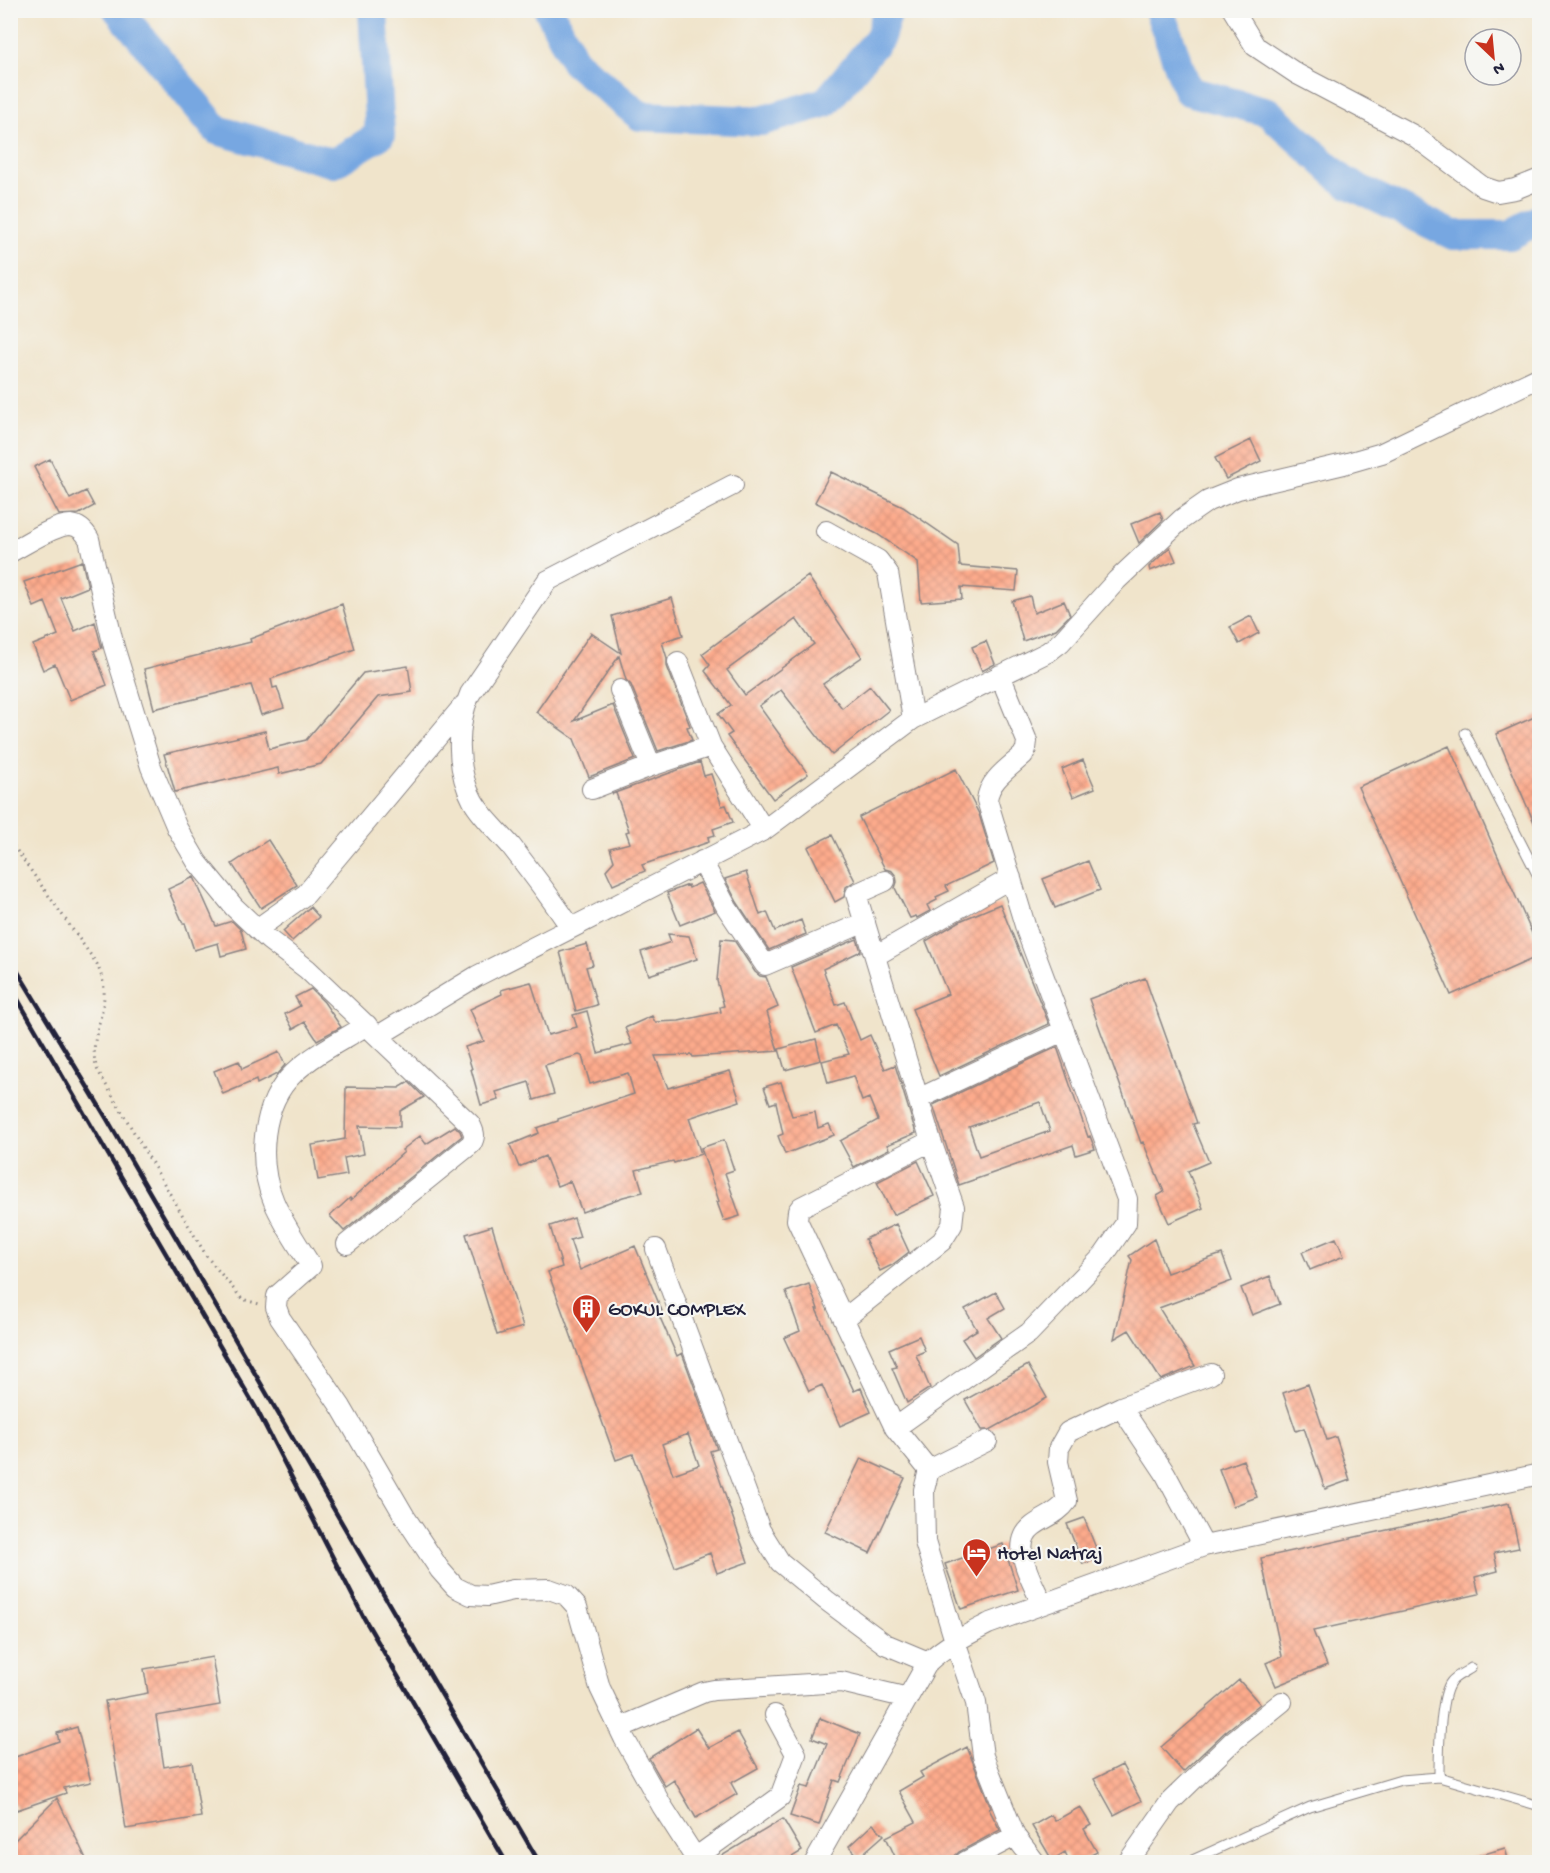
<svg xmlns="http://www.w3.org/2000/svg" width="1550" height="1873" font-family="'Gochi Hand',sans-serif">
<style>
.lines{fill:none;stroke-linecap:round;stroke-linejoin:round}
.river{stroke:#77a7e1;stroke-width:30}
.building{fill:url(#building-cross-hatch);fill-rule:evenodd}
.lane-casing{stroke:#898383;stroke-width:11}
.street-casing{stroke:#898383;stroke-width:22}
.path{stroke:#898383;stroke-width:3;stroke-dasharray:1.5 4.5;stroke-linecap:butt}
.lane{stroke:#fff;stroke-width:9}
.street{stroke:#fff;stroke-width:20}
.rail{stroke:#22223b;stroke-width:4.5}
.labels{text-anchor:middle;stroke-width:4.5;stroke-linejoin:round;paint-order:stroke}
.poi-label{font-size:20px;fill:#22223b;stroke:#f6f6f2;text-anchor:start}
</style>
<defs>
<pattern id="building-cross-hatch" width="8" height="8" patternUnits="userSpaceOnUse" patternTransform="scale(1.5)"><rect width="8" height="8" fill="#fdab8c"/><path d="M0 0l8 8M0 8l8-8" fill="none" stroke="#d9937a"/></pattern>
</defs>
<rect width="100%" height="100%" fill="#f6f6f2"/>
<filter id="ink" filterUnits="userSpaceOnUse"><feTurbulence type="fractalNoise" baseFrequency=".0167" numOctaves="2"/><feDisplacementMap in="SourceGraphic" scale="12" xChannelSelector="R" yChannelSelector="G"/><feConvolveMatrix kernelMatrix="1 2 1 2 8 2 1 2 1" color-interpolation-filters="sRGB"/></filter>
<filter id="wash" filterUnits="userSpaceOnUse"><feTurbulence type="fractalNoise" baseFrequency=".008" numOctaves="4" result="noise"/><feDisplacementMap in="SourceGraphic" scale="24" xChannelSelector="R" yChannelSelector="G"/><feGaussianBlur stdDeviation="1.35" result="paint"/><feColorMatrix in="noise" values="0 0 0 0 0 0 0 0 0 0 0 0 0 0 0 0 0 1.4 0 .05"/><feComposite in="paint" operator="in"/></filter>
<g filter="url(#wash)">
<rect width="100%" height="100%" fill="#f0e4cb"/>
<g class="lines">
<path class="river" d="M118,10L217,130L334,163L380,135L373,10
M549,10L575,62L640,116L761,121L826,102L880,37L888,10
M1159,10L1188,91L1268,112L1345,182L1453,235H1510L1540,219"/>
</g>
<g id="blocks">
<path class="building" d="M1251,440L1261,461L1226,479L1215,458Z
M50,459L70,499L86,491L94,506L79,514L59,515L34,467Z
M831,472L903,507L958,545L960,566L1018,571L1016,591L961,587L962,599L921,602L918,562L877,534L815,502Z
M1160,512L1163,520L1139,543L1131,524Z
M1170,547L1176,561L1150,571L1149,567Z
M82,561L88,587L61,598L75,631L95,622L102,648L94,651L107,685L70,700L55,664L43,670L33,645L58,635L45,602L34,607L24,582Z
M808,576L862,657L823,684L842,708L870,686L889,710L832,755L781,690L759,706L808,774L773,799L727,736L732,733L718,714L731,705L705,671L710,665L702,654ZM796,619L814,644L745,695L727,670Z
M1030,596L1034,613L1064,601L1070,615L1056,629L1023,641L1012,601Z
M672,598L683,635L662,642L667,658V666L685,713L690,726L687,727L692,740L658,751L631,685L626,680L619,656L574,721L613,705L635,759L589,777L574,739L536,712L591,633L621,653L612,616Z
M342,604L355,649L271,679L273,688L277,687L284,708L261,715L251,685L154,709L144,669L251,642L250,639Z
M1251,616L1259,633L1239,644L1230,627Z
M986,641L995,664L982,671L972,647Z
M408,666L412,692L378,697L321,764L279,774L278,768L175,792L164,754L265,731L269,749L306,740L363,673Z
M1539,715V834L1496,734Z
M1449,746L1539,949V956L1451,995L1358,787Z
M1083,760L1095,788L1073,797L1062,769Z
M700,762L704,776L711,774L722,806L726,805L733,822L713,829L715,835L708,837L709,842L642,865L645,871L613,885L606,870L614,861L610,848L630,843L626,832L629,831L616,793L612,794Z
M956,769L979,814L994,863L946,886L949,891L936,897L937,900L927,905L930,911L917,918L916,916L910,918L895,888L897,882L896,876L892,871L885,869L859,817Z
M832,835L855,881L846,887L844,897L835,902L808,847Z
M268,840L297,885L261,908L232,864Z
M1088,861L1100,890L1055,908L1043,879Z
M746,872L760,915L767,912L775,931L801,920L806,934L769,950L737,902L725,879Z
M194,877L216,926L232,921L241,930L246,949L221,956L218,943L194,950L185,923H183L168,889Z
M700,883L715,911L680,925L667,893L688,885L689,888Z
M1000,904L1049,1024L939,1076L912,1009L948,994L926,941L962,920Z
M310,907L319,917L292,941L283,931Z
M668,934L689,936L697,959L649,975L641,952L671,942Z
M721,939L734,940L755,972L760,976L766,977L778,1007L767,1012L778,1051L693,1057L692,1055L655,1056L668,1088L730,1071L740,1101L689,1118L701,1154L674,1163L673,1161L636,1170L643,1192L623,1197L582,1212L570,1181L557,1186L545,1156L519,1167L510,1145L539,1133L537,1128L558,1121V1119L634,1094L628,1073L590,1084L582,1056L579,1055L545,1065L554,1094L534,1100L529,1082L496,1092L499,1100L481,1105L471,1069H472L465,1047L484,1041L470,1009L502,994L501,990L531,982L548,1035L577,1027L573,1015L587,1011L598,1053L632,1044L625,1028L652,1016L655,1022L679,1021L721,1012L720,1007L724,1006L717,981Z
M857,939L861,951L823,969L836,1005L845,1002L860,1040L870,1035L885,1069L895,1065L916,1133L887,1145L889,1149L854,1167L840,1141L878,1120L869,1098L862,1101L853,1076L828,1083L822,1061L849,1054L836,1025L816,1033L791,967Z
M587,944L593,965L586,967L597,1005L576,1011L560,952Z
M1145,978L1197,1123L1193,1124L1209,1162L1188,1171L1203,1208L1169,1223L1157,1196L1164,1192L1143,1142L1141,1143L1089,999Z
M311,989L324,1002L341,1027L317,1040L305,1022L293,1029L285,1014L300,1006L295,997Z
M816,1039L821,1060L785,1070L779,1049Z
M1057,1047L1088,1137L1090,1136L1095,1149L1076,1155L1073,1145L959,1185L933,1105ZM1040,1102L1050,1131L979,1156L969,1127Z
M279,1052L285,1065L277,1074L257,1084L256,1080L223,1094L214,1071L239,1061L242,1069Z
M409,1082L424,1097L400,1111V1127L359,1126L364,1154L344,1158L347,1175L318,1180L312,1145L345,1139L346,1087L399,1088Z
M781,1082L792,1116L815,1112L818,1128L829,1124L834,1135L785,1154L778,1136L783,1134L776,1102L770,1104L764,1087Z
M455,1126L460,1131L462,1136L344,1231L330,1216L350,1198L351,1200L404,1152L402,1150L420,1136L426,1144Z
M724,1140L734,1170L725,1173L740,1216L724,1221L717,1202L719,1201L701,1148Z
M918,1161L934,1196L893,1215L877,1182Z
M574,1218L580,1237L570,1240L580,1270L635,1246L662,1311L658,1313L677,1356L682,1353L717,1449L710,1451L748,1562L717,1573L710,1553L675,1567L633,1454L616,1460L548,1272L562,1267L550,1226ZM688,1434L699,1465L673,1474L662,1444Z
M896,1224L909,1252L892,1265L880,1271L865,1239Z
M492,1226L523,1327L497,1335L466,1234Z
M1336,1238L1344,1256L1310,1270L1302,1252Z
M1154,1239L1167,1273L1222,1254L1232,1281L1159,1308L1195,1366L1161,1380L1129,1330L1114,1339L1132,1260L1129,1256Z
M1270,1276L1280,1304L1252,1315L1241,1288Z
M809,1284L818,1309H816L854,1391L861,1388L871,1412L840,1426L822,1385L809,1391L784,1338L800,1331L786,1292Z
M996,1292L1005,1308L988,1318L1001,1338L974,1357L962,1339L977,1330L965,1309Z
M919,1336L925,1351L916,1355L930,1388L907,1403L892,1368L897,1367L889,1349Z
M1028,1365L1047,1398L990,1430H982L965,1400Z
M1308,1384L1327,1440L1336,1437L1350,1480L1325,1489L1304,1428L1296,1431L1283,1393Z
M861,1458L905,1478L870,1553L825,1532Z
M1243,1460L1257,1497L1233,1506L1219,1469Z
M1509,1503L1519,1548L1494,1553L1498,1571L1475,1577L1479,1594L1313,1631L1327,1665L1276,1686L1266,1663L1282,1656L1261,1558Z
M1084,1518L1100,1558L1083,1564L1067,1524Z
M1003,1544L1018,1590L961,1609L945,1564Z
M212,1657L220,1705L156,1716L164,1767L192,1762L201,1817L126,1829L105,1701L148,1693L144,1669Z
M1239,1680L1260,1704L1225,1732L1183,1772L1161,1747Z
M820,1718L860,1734L840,1782L834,1780L819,1825L790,1816L801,1786L809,1788L827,1744L812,1738Z
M77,1727L91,1782L64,1788L66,1793L17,1810L10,1792V1759L59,1741L57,1733Z
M696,1728L709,1748L738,1732L758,1768L731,1783L737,1794L696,1818L674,1780L665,1786L649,1758Z
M967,1747L991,1808L989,1809L1000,1830L959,1852L955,1856L953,1863H898L886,1837L916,1822L899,1791L923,1777L920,1772Z
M1122,1765L1141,1801L1114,1815L1094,1779Z
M57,1798L88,1863H10V1845Z
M1080,1807L1091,1825L1084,1829L1097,1852L1077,1863H1070L1065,1852L1052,1860L1032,1826L1051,1815L1055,1821Z
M783,1819L802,1851L782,1863H710Z
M873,1824L884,1835L859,1857L849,1846Z
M1505,1848L1509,1863H1468L1467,1859Z"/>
</g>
</g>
<g filter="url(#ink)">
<use href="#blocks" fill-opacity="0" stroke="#898383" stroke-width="1.5"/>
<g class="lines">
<defs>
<path id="lane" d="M1465,733L1540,880
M1439,1777C1439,1757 1439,1697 1451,1682C1455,1676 1466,1672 1471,1668
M1188,1862L1310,1807L1401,1780L1439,1777L1540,1806"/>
<path id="street" d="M1233,10L1255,46L1297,74L1413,135L1483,187L1498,192L1515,189L1540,179
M826,531L878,560L888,573L913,719
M10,552C25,545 55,524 71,525C80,526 85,532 89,539L114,647L151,767L177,828L197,862L234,907L269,940L307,969L470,1124C474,1132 476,1136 471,1144L347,1244
M678,662L711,746L764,830
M620,690L651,766
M592,789L651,766L711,746
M702,861L727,908L765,965L865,922
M571,928C552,899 532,873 511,846C499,832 482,817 473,801C456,770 456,725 470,694L547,581L733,485
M257,929L306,894L464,705
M875,956L1011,878
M367,1025C343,1040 315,1053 294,1073C261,1104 257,1162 274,1202C284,1225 298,1245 311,1266L277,1296L276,1307L280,1318L341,1407L405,1517L440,1570L455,1587L471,1595L487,1596L513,1590L549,1589L566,1595L577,1607L600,1688L624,1738L662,1806L698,1862
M378,1036L477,976L764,830L913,719L1048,652L1061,642L1117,580L1182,519L1208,501L1238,489L1344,464L1382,453L1540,377
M918,1099L1063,1031
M931,1141L801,1207L798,1211L797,1220L895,1428L929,1470L924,1490L925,1542L955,1641L976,1703L983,1756L1015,1836L965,1862
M656,1249L760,1530L780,1562L826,1600L885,1644L928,1662
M844,1319L942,1241L952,1225L954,1207L931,1141L856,894L885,881
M1121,1407L1165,1473L1204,1546
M895,1428L1029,1333L1104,1255L1126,1223L1127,1199L1027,932L987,800C989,780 1009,768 1023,755L1026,749L1027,741L1000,675
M929,1470L987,1441
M1042,1604C1033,1582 1008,1545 1033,1526C1045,1517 1058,1514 1067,1501L1058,1462L1059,1448L1068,1432L1121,1407L1211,1374
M619,1728L704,1692L714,1690L841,1682L908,1698
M1015,1836L1035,1862
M695,1858L780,1797L796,1754L775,1715
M815,1862L928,1662C946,1645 967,1635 988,1624L1204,1546L1540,1474
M1128,1862L1170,1802L1233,1741L1282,1702"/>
</defs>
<use href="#lane" class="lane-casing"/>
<use href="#street" class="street-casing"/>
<path class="path" d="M10,841L97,964C101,974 105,984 104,996C103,1021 87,1046 98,1071L207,1257L242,1299L259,1304"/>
<use href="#lane" class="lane"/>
<use href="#street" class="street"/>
<path class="rail" d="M10,959L107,1119L539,1862
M10,986L257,1410L364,1618L506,1862"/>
</g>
</g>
<defs>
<symbol id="building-pin" viewBox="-11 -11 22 30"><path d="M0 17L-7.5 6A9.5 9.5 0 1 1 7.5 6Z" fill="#c8321e" stroke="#f6f6f2"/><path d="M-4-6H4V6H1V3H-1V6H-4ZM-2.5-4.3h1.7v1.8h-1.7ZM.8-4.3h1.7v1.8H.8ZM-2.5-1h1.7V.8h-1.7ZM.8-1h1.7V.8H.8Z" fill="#fff"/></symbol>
<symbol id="hotel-pin" viewBox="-11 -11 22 30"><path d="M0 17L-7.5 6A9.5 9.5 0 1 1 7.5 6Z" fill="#c8321e" stroke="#f6f6f2"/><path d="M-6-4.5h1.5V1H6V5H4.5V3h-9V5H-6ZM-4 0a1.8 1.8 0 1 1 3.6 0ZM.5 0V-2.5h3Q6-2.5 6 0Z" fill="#fff"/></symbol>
</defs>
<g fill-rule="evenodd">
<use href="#building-pin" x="570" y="1292" width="33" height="45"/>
<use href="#hotel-pin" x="960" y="1536" width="33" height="45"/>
</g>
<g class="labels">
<g class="poi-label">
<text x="608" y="1315">GOKUL COMPLEX</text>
<text x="997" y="1559">Hotel Natraj</text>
</g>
</g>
<rect width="1550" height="1873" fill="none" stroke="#f6f6f2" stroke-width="36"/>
<g transform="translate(1493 57) rotate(154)"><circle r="28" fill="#f6f6f2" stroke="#a1a1a9" stroke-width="1.5"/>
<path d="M0-4.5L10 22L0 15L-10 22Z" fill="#c8321e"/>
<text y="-9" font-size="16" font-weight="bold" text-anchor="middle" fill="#22223b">N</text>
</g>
</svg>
